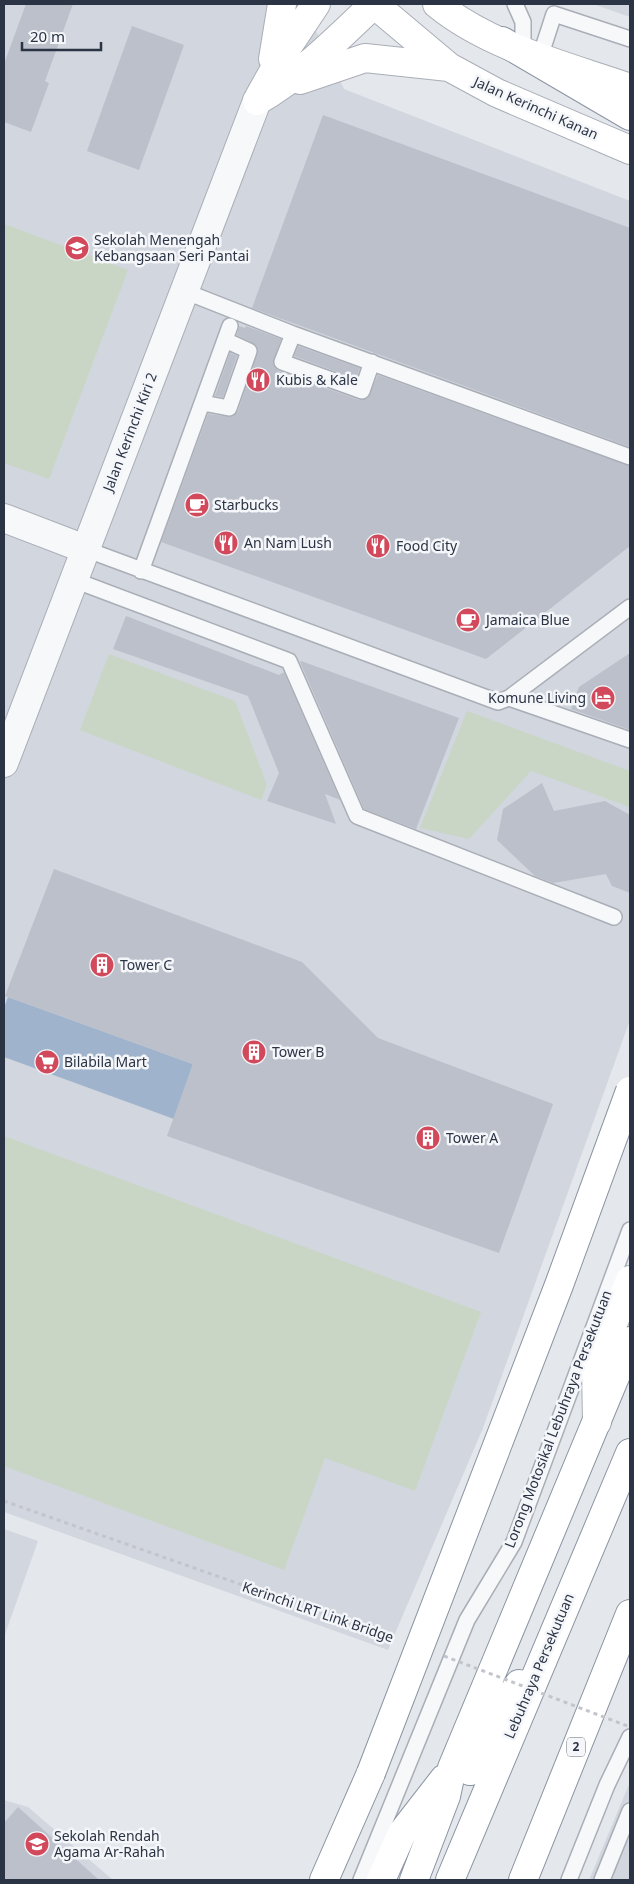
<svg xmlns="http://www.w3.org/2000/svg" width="634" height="1884" font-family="'Noto Sans',sans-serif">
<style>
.built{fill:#d2d6de}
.green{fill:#c9d6c5}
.water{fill:#9fb4cc}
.building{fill:#bbc0ca}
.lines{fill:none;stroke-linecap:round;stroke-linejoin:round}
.lane-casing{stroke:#a9aeb7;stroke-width:18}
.street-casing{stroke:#a9aeb7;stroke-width:30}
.secondary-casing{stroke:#a9aeb7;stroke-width:30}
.highway-casing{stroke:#8b94a3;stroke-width:30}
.lane{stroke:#f7f8fa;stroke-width:15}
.street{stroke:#f7f8fa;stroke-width:28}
.secondary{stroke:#fff;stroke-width:28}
.highway{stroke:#fff;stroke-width:28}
.highway-bridge-casing{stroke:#8b94a3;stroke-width:30;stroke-linecap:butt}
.path-bridge{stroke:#c2c5cb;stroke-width:3;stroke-dasharray:4 4;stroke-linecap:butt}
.highway-bridge{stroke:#fff;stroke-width:28}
.labels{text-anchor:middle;stroke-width:5;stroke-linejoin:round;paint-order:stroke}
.shield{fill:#f4f6f9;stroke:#676e7b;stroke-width:1}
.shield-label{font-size:12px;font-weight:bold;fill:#2b3445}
.street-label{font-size:14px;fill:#2b3445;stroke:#f4f6f9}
.poi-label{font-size:14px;fill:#2b3445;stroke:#f4f6f9;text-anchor:start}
</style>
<rect width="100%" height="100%" fill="#e4e7ec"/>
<path class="built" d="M4,4H303L344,89L630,201V1020L483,1428L388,1650L4,1512Z
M593,4H630V17Z
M4,1529L38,1541L4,1637Z
M630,1782V1880H589Z
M4,1800L28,1807L113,1880H4Z"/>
<path class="green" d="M4,224L128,270L49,479L4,463Z
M109,654L235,701L267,785L261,800L80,730Z
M467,711L630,771V807L531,771L469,839L420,828Z
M4,1136L481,1312L415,1491L325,1458L284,1570L4,1466Z"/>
<path class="water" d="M8,997L193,1064L174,1119L4,1057V1008Z"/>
<path class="building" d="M26,4H73L45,81L49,83L31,132L4,122V64Z
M132,26L184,45L139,170L87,151Z
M323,115L630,228V447L252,308Z
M239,326L245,328L246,326L281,339L273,363L278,371L359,400L368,398L378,375L630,466V546L486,659L161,542L208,414L231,417L238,411L258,350L253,343L237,335Z
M298,346L360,368L356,379L294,356Z
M230,353L237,356L223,397L215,396Z
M126,616L279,675L284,672L340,800L325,794L336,824L267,801L279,773L248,696L113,649Z
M630,653V730L571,709L579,687Z
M301,661L459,718L416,829L364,809L300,662Z
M542,783L554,811L605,801L630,815V893L612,886L606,874L553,883L535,876L497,840L503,809Z
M54,869L302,962L378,1038L553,1104L499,1253L167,1136L193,1064L5,996Z
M18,1807L99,1880H4V1823Z"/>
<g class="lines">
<defs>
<path id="lane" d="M515,4L523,22V50
M540,57L554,14L630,39
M184,291L293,334L630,457
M293,334L282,362L362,391L372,362
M203,403L229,408L249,351L225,340
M85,549L498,702L509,698L630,607
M141,571L230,326
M74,580L289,661L357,816L614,917
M509,698L630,740
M361,1880L467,1620L514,1542L630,1230
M569,1880L607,1785L630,1737
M602,1880L630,1811"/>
<path id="street" d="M4,518L85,549
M4,763L257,101"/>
<path id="secondary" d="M437,4C489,47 567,66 630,88
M273,59L282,4
M300,80L365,58L449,67
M259,97L286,49L316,4
M257,101C302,75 337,39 374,4L449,67L497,93L630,150
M597,1422L596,1368L630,1280"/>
<path id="highway" d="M502,41L630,116
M470,1771L492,1725L519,1684
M324,1880L371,1773
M381,1880L402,1833L444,1779
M414,1880L446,1796L452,1768L630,1341
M450,1880L630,1453
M523,1880L630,1614"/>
</defs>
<use href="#lane" class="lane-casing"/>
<use href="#street" class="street-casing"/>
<use href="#secondary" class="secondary-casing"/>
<use href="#highway" class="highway-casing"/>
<use href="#lane" class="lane"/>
<use href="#street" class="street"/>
<use href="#secondary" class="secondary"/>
<use href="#highway" class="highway"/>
<defs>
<path id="highway-bridge" d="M371,1773L559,1285L630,1091"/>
</defs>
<use href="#highway-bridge" class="highway-bridge-casing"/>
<path class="path-bridge" d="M4,1501L393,1638
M444,1656L630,1727"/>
<use href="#highway-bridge" class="highway-bridge"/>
</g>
<defs>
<symbol id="school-disc" viewBox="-11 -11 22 22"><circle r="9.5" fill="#d1495b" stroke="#f4f6f9"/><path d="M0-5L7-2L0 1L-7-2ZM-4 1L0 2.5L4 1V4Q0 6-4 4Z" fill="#fff"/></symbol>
<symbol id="restaurant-disc" viewBox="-11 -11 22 22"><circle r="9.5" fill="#d1495b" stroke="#f4f6f9"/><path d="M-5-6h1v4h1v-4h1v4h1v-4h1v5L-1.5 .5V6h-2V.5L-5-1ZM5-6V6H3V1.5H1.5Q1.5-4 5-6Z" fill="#fff"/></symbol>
<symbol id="cafe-disc" viewBox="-11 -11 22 22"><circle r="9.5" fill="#d1495b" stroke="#f4f6f9"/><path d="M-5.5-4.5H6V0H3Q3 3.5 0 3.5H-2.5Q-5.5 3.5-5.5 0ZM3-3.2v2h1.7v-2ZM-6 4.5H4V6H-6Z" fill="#fff"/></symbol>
<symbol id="hotel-disc" viewBox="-11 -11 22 22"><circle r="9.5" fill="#d1495b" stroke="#f4f6f9"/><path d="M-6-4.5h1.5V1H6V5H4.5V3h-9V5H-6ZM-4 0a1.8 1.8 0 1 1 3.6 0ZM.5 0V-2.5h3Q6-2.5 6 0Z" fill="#fff"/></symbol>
<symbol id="building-disc" viewBox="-11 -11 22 22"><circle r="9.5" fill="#d1495b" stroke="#f4f6f9"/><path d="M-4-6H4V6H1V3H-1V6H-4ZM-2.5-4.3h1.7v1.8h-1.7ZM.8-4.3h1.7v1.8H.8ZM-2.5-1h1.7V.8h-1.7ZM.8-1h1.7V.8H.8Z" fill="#fff"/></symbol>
<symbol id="supermarket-disc" viewBox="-11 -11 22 22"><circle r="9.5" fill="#d1495b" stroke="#f4f6f9"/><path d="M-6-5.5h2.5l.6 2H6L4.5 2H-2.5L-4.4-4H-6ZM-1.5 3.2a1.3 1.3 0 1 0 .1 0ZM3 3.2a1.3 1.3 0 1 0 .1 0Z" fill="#fff"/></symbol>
</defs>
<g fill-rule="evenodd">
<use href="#school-disc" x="63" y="234" width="28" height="28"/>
<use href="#restaurant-disc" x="244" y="366" width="28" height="28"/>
<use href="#cafe-disc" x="183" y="491" width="28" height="28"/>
<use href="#restaurant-disc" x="212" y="529" width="28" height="28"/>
<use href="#restaurant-disc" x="364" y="532" width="28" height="28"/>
<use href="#cafe-disc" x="454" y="606" width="28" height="28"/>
<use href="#hotel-disc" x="589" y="684" width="28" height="28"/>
<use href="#building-disc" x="88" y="951" width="28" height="28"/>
<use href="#building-disc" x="240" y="1038" width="28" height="28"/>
<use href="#supermarket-disc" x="33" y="1048" width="28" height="28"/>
<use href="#building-disc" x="414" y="1124" width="28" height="28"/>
<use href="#school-disc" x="23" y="1830" width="28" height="28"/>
</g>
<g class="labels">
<rect class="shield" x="567" y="1737.5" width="18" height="19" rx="4"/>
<g class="shield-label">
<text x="576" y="1751">2</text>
</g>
<g class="street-label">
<text transform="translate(536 108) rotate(24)" y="5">Jalan Kerinchi Kanan</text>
<text transform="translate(130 432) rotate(-69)" y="5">Jalan Kerinchi Kiri 2</text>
<text transform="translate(558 1419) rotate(-69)" y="5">Lorong Motosikal Lebuhraya Persekutuan</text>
<text transform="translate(318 1612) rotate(19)" y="5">Kerinchi LRT Link Bridge</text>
<text transform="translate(539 1666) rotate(-67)" y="5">Lebuhraya Persekutuan</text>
</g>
<g class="poi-label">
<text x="94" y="245">Sekolah Menengah<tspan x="94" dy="16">Kebangsaan Seri Pantai</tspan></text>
<text x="276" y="385">Kubis &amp; Kale</text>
<text x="214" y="510">Starbucks</text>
<text x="244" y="548">An Nam Lush</text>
<text x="396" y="551">Food City</text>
<text x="486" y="625">Jamaica Blue</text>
<text x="586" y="703" text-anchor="end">Komune Living</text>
<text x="120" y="970">Tower C</text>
<text x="272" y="1057">Tower B</text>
<text x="64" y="1067">Bilabila Mart</text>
<text x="446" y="1143">Tower A</text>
<text x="54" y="1841">Sekolah Rendah<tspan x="54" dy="16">Agama Ar-Rahah</tspan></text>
</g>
</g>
<rect width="634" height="1884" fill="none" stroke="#2b3445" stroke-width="10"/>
<path d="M22 42v8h79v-8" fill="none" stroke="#2b3445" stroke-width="2.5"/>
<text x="30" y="42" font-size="15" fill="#2b3445" stroke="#f4f6f9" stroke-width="4" paint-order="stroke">20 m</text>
</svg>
